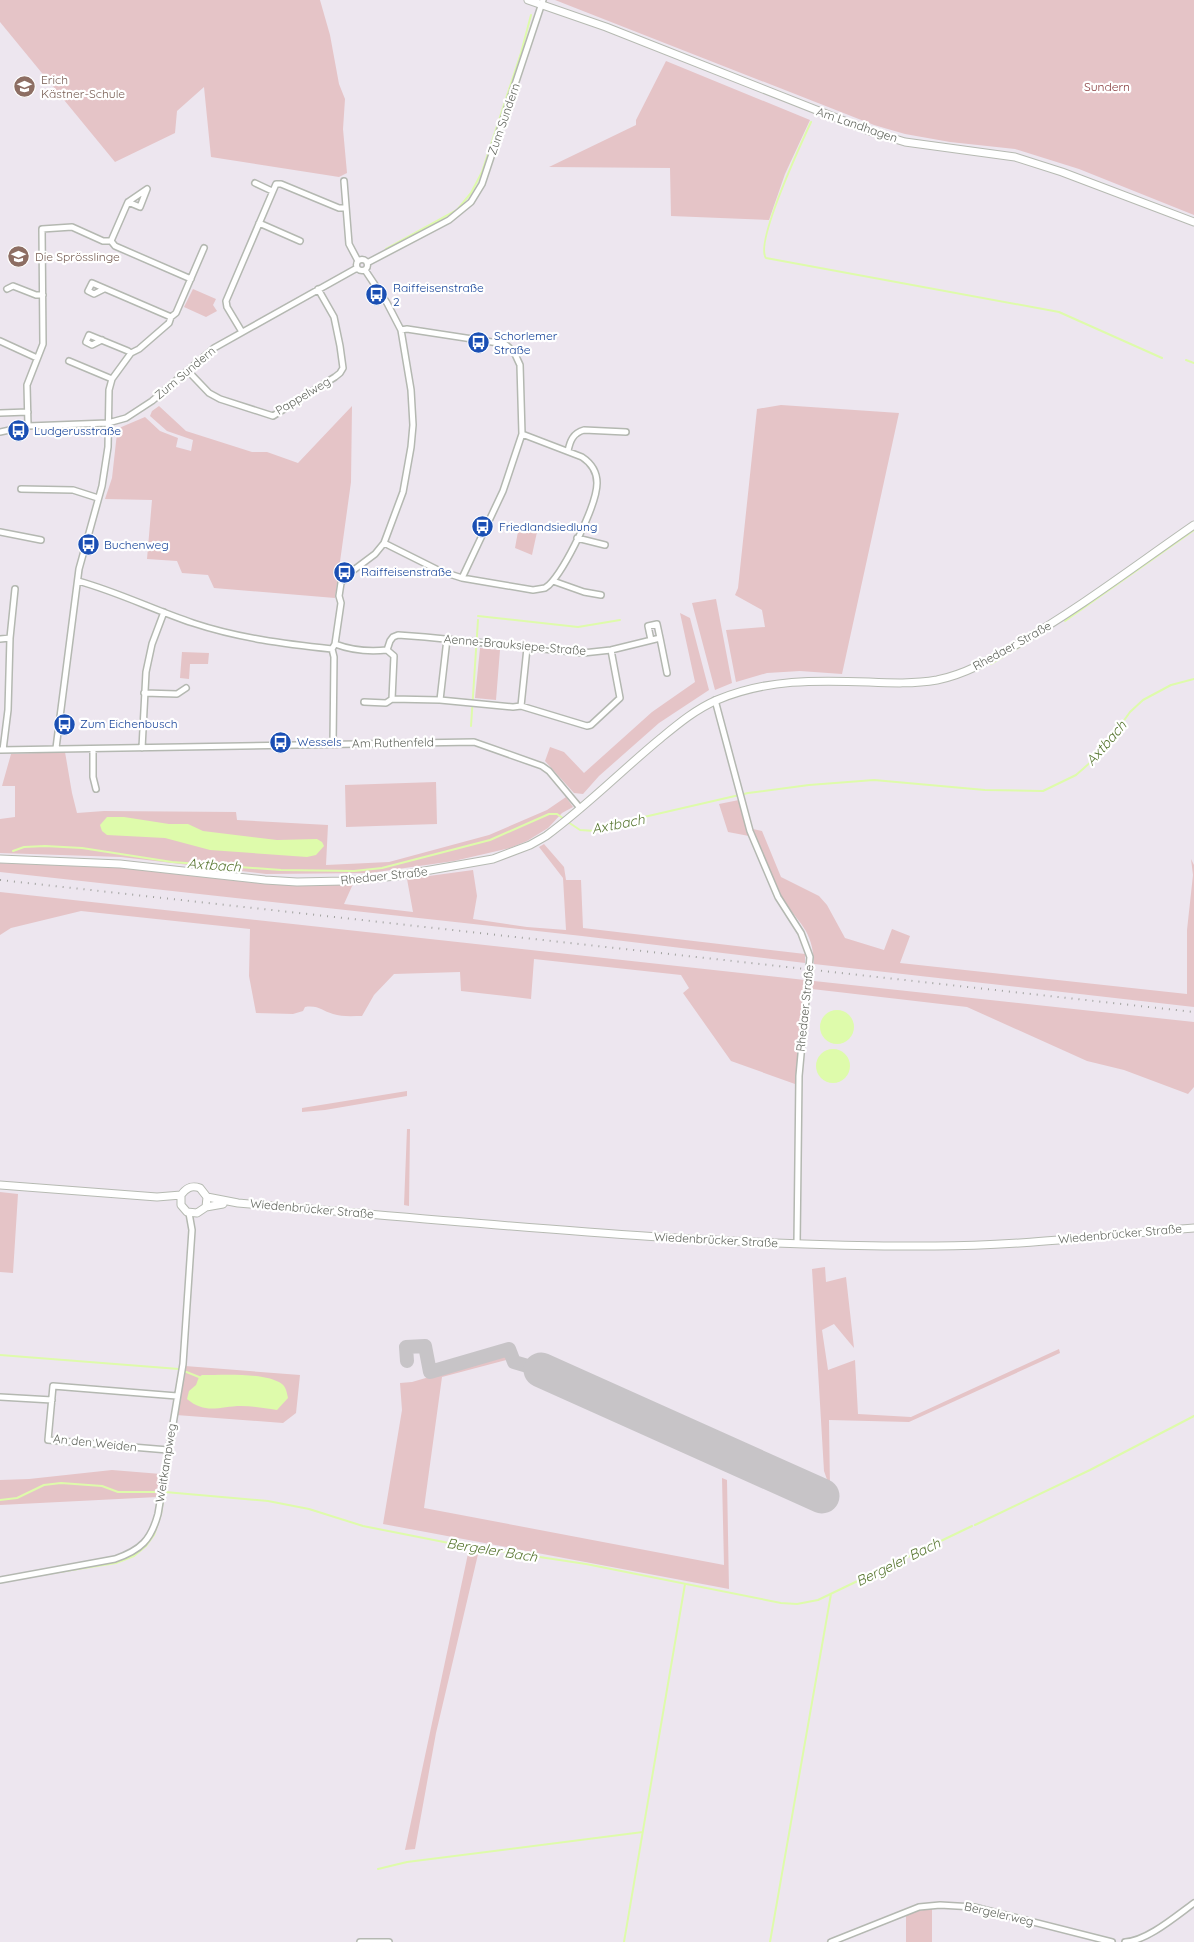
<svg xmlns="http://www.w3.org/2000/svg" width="1194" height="1942" font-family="Quicksand,sans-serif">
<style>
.green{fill:#e5c4c7}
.water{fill:#defbab}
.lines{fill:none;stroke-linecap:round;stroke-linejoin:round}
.stream{stroke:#defbab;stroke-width:2}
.taxiway{stroke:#c7c4c7;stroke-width:14}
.runway{stroke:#c7c4c7;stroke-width:35}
.street-casing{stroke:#b4b8b1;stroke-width:8}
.secondary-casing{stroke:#b6bab2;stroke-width:9}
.street{stroke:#fff;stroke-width:5}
.secondary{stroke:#fff;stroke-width:7}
.rail{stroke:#a1a29f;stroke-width:2;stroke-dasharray:1 6;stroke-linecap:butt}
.labels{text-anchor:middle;stroke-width:4.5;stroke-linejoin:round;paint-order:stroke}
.education-label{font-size:12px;fill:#785e54;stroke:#fff;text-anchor:start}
.park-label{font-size:12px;fill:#873b3d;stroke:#fff}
.street-label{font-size:12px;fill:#62665e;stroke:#fff}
.transit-label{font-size:12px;fill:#164399;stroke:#fff;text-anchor:start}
.water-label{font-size:14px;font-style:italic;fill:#5b7935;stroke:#fff}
</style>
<rect width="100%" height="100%" fill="#ede6ef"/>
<path class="green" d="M0,0H320L330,35L339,84L345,99L343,129L347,173L339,177L211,157L204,87L177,111L175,133L115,162L0,22Z
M555,0H1194V215L1079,169L1015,149L950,142L905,134L874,125Z
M666,61L810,120L785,174L769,220L671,216L670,168L549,167L636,125V120Z
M193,289L216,299L213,305L217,311L206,317L184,307Z
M781,405L899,413L842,674L800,671L767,673L736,682L726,630L765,627L762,610L735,595L738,588L757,409Z
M159,406L186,431L252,452H267L298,463L352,406L351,482L335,598L214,588L208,575L182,573L177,561L147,559L152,500L105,499L112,478L117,433L119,428L145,417L160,431L178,438L176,447L191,451L193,440L167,431L150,416L152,411Z
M519,526L537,532L532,555L515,548Z
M716,599L732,683L715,690L692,603Z
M680,613L690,618L709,690L659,723L599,776L583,794L574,793L545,761L550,747L564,752L584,773L652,712L695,682Z
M480,648L500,650L496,700L475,698Z
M182,652L209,653L208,664H190L189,679L180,678Z
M65,752L72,793L77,813L104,811L236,812L237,820L328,825L326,865L389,862L489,835L547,810L566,797L573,807L562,813L548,828L527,841L510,848L454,861L370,873L266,874L121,857L0,853V819L15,817V786H2L11,754Z
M436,782L437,824L346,827L345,785Z
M739,800L749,836L728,832L719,804Z
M753,829L762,831L781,877L819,896L827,905L845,938L884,950L892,929L910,936L900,963L1187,994V930L1193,875L1191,859L1194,865V1007L814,964C813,929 798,923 781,897C771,880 761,848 753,829Z
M544,844L564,867L566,880H581L583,928L805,954V963L582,936L0,872V863L121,868L265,884H353L344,904L413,912L407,879L473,870L477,896L473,919L527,927L566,930L563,878L539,847Z
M0,892L805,980L795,1084L731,1061L683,993L689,988L681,975L534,959L531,999L461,991L460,972L394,974L374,995L362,1016C353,1016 342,1017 333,1014C322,1011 319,1005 305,1007L303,1011L293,1014L256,1013L249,976L250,929L81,911L11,928L0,935Z
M814,981L1194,1022V1087L1188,1094L1124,1070L1087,1061L967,1007L812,989Z
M407,1091V1096L325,1110L302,1112V1108Z
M407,1129H410L409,1206L404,1205Z
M0,1192L18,1194L13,1273L0,1272Z
M825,1267L826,1282L846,1277L854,1348L834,1324L822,1330L828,1370L855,1360L858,1414L911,1417L1059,1349L1060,1353L909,1422L829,1420L830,1488L824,1471L812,1269Z
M508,1354L510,1359L442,1377L424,1508L724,1565L722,1478L727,1480L729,1589L383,1524L402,1410L400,1383L412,1382Z
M185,1366L300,1375L296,1413L283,1423L176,1415Z
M112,1470L161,1474L158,1497L0,1505V1480L29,1479Z
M469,1549L479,1550L436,1733L415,1849L405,1850Z
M932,1908V1942H906V1914Z"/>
<path class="water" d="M107,817H124L169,824H188L203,831L277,840L317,839L322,842L324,846L316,855L307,857L210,850L165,838L107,835L102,831L100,825Z
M820 1027a17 17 0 1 1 34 0a17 17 0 1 1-34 0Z
M816 1066a17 17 0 1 1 34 0a17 17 0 1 1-34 0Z
M202,1375C222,1375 266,1372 282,1384C286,1387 287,1393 288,1398L277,1410C264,1408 253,1406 241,1406C220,1406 206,1415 187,1399L189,1391L196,1385L199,1377Z"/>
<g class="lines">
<path class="stream" d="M811,122C802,142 754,243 766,258L1059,312L1162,358
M386,249L457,210L471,193L482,172L521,53L531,15
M1186,360L1194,363
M478,616L578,627L620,620
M1065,621L1194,530
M991,664L1031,640
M471,726L478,620
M568,822L580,830L595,831L631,820L748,793L809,785L874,780L985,790L1043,791L1076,775L1092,761L1105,747L1130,712L1143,700L1171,685L1194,679
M13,851L24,847L45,846L82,848L172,862L281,870L354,871L382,868L490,840L549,814H557L564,819
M0,1355L179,1369L199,1377
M0,1500L17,1498L44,1485L61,1483L102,1486L118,1492H165L268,1501L309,1509L363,1526L454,1544L586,1564L781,1603L797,1604L818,1600L972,1526
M975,1525L1090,1470L1194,1416
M34,1576L116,1563L134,1556L146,1546L154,1535L161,1514L164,1493
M378,1869L407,1862L643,1832
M624,1942L685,1584
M770,1942L831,1594"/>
<path class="taxiway" d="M407,1361L406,1347L425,1346L430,1372L509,1349L514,1362L541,1370"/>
<path class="runway" d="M541,1370L822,1496"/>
<defs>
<path id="street" d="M344,181L349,244L358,261
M255,183L272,191
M259,223L300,241
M111,241L128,202L147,189L140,207L128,202
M111,241L115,246L191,279
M356.5 265a5.5 5.5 0 1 1 11 0a5.5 5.5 0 1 1-11 0Z
M367,263L449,220L471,202L482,184L543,0
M7,289L13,286L36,295H43
M104,289L94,294L88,291L92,283L171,317
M401,330L407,329L505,344L514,352L520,365L522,434L503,491L462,578
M242,332L227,307L226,301L276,184H281L339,208H346
M102,340L92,345L86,342L89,335L128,351L131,353
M0,341L37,358
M69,361L112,379
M188,371L209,393L220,399L273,416L335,377L340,373L343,368L340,346L334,317L318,289
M0,413L28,412
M28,426L27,385L43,344L42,229L72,227L103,241H111
M0,432L28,426L108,423L126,418L152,401L214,348L357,268
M568,451C570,441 573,433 584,430L626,432
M21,489L73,490L98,498
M0,532L41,540
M577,538L605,545
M384,543L440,571L462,578L533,590L545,588L549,585C565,569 597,505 597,483C597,471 591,463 582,457L522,434
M78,581C118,592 154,610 193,623C238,638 285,644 332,649
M553,581L584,592L601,595
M660,638L667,673
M0,639L10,638
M335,644C351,650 369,652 387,650L394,656L392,699L386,703L364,702
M387,650L390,641L393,637L398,635L425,637L583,653L611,650L660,638L657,624L648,626L651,640
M144,693L177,694L186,688
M392,699L440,700L513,707L521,706L587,726L591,725L620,698L611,650
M440,700L447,639
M715,700L750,831L778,897L801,933L810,957L799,1076L797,1244
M521,706L527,648
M333,744L334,657L332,649L335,644L341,603L339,596L341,583L347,575L375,554L384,543L403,492L411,447L413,425L411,390L401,330L387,303L365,270
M56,748L79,569L102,486L108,447L109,390L112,379L131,353L139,349L169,323L171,317L176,313L204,248
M142,748L146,672L152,644L164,612
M93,749V777L96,789
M0,750L474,742L542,766L549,771L580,808
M3,750L8,710L10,638L15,589
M0,1397L52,1400
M168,1450L48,1440L53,1386L177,1396
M0,1580L115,1559C141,1550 151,1540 158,1514L183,1364L192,1230L189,1213
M360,1942H389
M831,1942L919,1907L940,1905L974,1907L1112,1942
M1125,1942C1147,1941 1176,1916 1194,1903"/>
<path id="secondary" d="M528,0L606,27L872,132L905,142L1015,157L1062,172L1194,222
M0,859L120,864L265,880L297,882L344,881L396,876L493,859L530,845L546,836C587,806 622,770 661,738C678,724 696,709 717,700C766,679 817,680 869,682C891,683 914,684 937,680C967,674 993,658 1019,643C1080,608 1136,565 1194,525
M0,1185L157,1197L181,1195
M207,1197L238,1203C470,1222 702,1247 935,1246C1021,1246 1108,1235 1194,1228
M206,1207L207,1197L200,1188C191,1185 186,1188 181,1195V1205L187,1212L197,1213L206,1207L223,1204"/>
</defs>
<use href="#street" class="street-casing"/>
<use href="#secondary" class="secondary-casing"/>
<use href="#street" class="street"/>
<use href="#secondary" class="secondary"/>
<path class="rail" d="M0,880L1194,1012"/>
</g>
<defs>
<symbol id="school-disc" viewBox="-11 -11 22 22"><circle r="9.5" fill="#8d6e63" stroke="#fff"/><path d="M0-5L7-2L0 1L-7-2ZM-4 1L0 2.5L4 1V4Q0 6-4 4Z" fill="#fff"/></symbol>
<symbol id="bus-disc" viewBox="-11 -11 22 22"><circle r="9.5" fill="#1a4fb4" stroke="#fff"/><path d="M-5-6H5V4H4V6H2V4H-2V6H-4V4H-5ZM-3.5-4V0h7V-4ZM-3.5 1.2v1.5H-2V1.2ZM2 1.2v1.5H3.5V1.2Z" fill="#fff"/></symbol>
</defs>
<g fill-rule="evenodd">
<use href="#school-disc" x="12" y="74" width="25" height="25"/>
<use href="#school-disc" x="6" y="244" width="25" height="25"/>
<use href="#bus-disc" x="364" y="282" width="25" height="25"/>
<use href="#bus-disc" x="466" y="330" width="25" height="25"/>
<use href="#bus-disc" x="6" y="418" width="25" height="25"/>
<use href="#bus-disc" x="470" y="514" width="25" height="25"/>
<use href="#bus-disc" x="76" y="532" width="25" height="25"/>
<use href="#bus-disc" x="332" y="560" width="25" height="25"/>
<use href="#bus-disc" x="52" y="712" width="25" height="25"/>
<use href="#bus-disc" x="268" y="730" width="25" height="25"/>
</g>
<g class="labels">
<g class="education-label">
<text x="41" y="84">Erich<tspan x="41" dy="14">Kästner-Schule</tspan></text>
<text x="35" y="261">Die Sprösslinge</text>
</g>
<g class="park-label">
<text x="1107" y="91">Sundern</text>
</g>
<g class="street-label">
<text transform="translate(504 119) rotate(-71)" y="4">Zum Sundern</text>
<text transform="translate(857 125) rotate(19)" y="4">Am Landhagen</text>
<text transform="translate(185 373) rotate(-40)" y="4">Zum Sundern</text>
<text transform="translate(303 396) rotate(-31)" y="4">Pappelweg</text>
<text transform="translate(515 645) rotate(5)" y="4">Aenne-Brauksiepe-Straße</text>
<text transform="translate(1012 646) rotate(-29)" y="4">Rhedaer Straße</text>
<text transform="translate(393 743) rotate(-1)" y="4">Am Ruthenfeld</text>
<text transform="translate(384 876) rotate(-6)" y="4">Rhedaer Straße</text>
<text transform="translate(805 1008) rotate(-84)" y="4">Rhedaer Straße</text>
<text transform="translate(312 1209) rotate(5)" y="4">Wiedenbrücker Straße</text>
<text transform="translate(1120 1234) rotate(-5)" y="4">Wiedenbrücker Straße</text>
<text transform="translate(716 1240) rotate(3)" y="4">Wiedenbrücker Straße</text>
<text transform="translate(95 1443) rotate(6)" y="4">An den Weiden</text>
<text transform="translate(166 1463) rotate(-81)" y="4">Weitkampweg</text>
<text transform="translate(999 1914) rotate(13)" y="4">Bergelerweg</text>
</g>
<g class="transit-label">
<text x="393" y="292">Raiffeisenstraße<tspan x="393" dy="14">2</tspan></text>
<text x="494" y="340">Schorlemer<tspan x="494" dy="14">Straße</tspan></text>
<text x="34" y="435">Ludgerusstraße</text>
<text x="499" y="531">Friedlandsiedlung</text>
<text x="104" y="549">Buchenweg</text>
<text x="361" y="576">Raiffeisenstraße</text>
<text x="80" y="728">Zum Eichenbusch</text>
<text x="297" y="746">Wessels</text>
</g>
<g class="water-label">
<text transform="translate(1106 743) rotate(-49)" y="5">Axtbach</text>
<text transform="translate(618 824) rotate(-11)" y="5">Axtbach</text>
<text transform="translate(214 865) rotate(4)" y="5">Axtbach</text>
<text transform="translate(492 1550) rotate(9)" y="5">Bergeler Bach</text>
<text transform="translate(898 1562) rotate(-26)" y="5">Bergeler Bach</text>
</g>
</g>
</svg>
